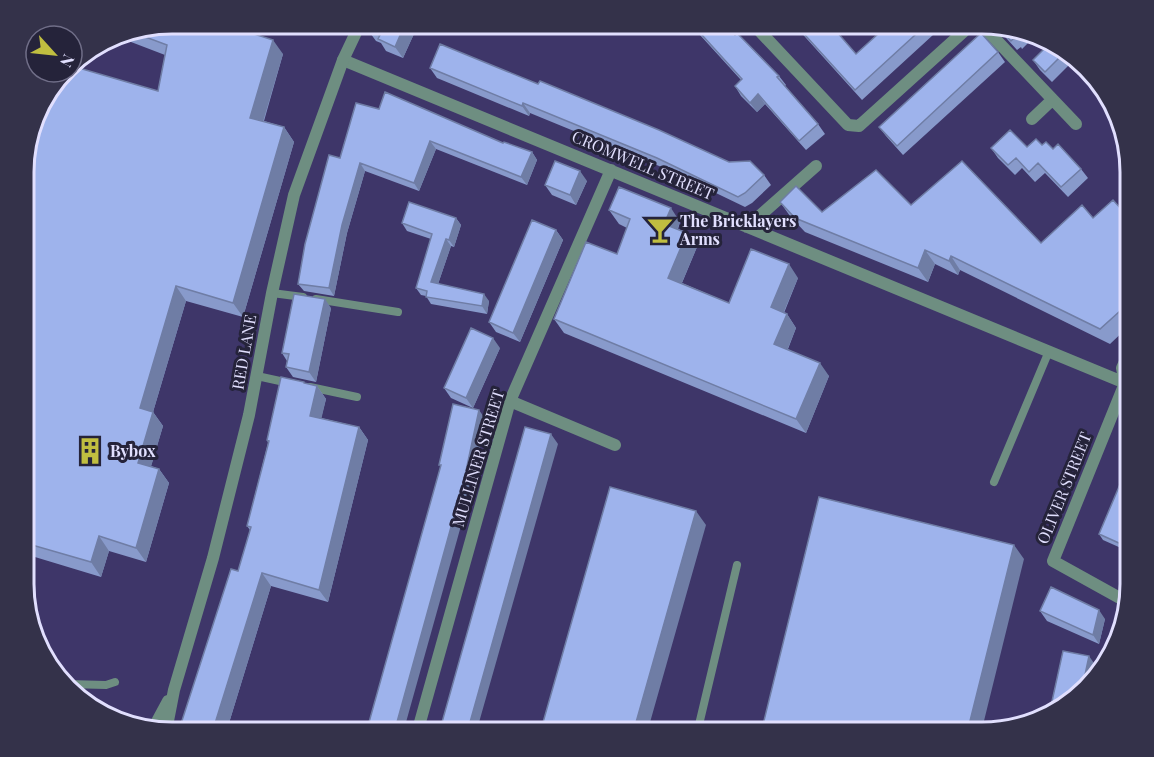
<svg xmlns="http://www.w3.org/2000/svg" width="1154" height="757" font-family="'Playfair Display',serif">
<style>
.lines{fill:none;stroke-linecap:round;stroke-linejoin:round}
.service{stroke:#6e8e81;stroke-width:8}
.minor{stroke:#6e8e81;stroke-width:12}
.tertiary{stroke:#6e8e81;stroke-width:12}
.wall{fill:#889acb}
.shaded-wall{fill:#6f7da5}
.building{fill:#9eb3ec;stroke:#6f7da5;stroke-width:1.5}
.labels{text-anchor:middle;stroke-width:6;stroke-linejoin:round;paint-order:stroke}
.street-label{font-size:16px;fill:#e1dffe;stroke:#25233a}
.poi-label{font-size:16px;font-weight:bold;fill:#e1dffe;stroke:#25233a;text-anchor:start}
.rim{fill:none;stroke:#e1dffe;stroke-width:3}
</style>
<rect width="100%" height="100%" fill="#3e3669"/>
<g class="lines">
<path class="service" d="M272,293L303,297
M316,299L398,312
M257,376L289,383
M310,387L357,397
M994,482L1049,351
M67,684L106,685L115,682
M697,733L737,565"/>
<path class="minor" d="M753,24L848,125L859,126L972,24
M981,24L1076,124
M343,60L1130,385
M1032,119L1052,100
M747,227L816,166
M510,401L615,445
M1127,602L1053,561L1125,383L1122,368L1130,351
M417,733L510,401L611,170"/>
<path class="tertiary" d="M154,727L168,701
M166,731L174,690L213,558L249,415L272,293L294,195L343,60L360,24"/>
</g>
<path class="wall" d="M172,24L283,54L264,121L284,127L294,142L243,317L186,301L153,412L163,426L151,466L159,469L169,483L146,562L109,551L101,577L25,554V153L158,91L165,55L118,37L117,35Z
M371,24H425L423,28L418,25L403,58L386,51L381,43L376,41L368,30Z
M690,24H725L735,35L779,76L786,85L785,86L818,124L825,134L806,150L765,104L757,112L741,96L735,86L741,80Z
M789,24H830L856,54L889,24H945L862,100L797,28L795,30Z
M998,29L1032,39L1022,49L1021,47L1017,50Z
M1064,49L1074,60L1052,82L1040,70L1033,60Z
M998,52L1005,62L903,155L886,136L879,127Z
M430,68L729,162L764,175L771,185L752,203L745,207L664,168L530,113L529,116L437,78Z
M379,109L503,143L532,152L537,160L527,185L436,149L419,191L365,171L347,233L334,296L304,291L298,284L340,158Z
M1042,145L1053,149L1081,169L1088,178L1068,197L1045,173L1035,182L1022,168L1015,175L998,158L991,148L1027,147Z
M587,181L576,205L552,195L545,185Z
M780,202L822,212L911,205L1041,243L1093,218L1123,211L1130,204V325L1110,344L960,270L958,275L935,264L928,282L805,232L790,216Z
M609,210L680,222L678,229L687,233L697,247L682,283L729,303L798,278L784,313L787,314L796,328L788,349L829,376L806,433L564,333L554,319L617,254L627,228L619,224Z
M456,218L461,225L454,247L451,246L438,284L489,301L487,314L431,304L426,296L421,295L416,288L431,239L407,231L402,223Z
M556,230L563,240L520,342L496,332L489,322Z
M331,308L316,382L293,377L286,367L287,361L282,353Z
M500,348L473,408L451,398L444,388Z
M306,384L317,386L326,399L321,418L359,427L368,440L328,602L271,586L229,723L238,571L250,530L247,526L268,443L267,440Z
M1130,477V552L1103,540L1099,534Z
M1040,611L1105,619L1099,644L1047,621Z"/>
<path class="shaded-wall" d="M405,24H418V25L403,58L395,47Z
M273,40L283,54L260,132L250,118Z
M758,94L765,104L757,112L750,103Z
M523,103L530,113L529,116L522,106Z
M284,127L294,142L243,317L233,303Z
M430,141L436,149L419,191L414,183Z
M532,152L537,160L527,185L521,177Z
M360,163L365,171L347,233L334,296L329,288L342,225Z
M580,171L587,181L576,205L570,195Z
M671,208L680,222L674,238L664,224Z
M456,218L461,225L454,247L449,240Z
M556,230L563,240L520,342L513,333Z
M687,233L697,247L678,292L668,278Z
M446,239L451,246L436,290L431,282Z
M925,250L935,264L928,282L918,268Z
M951,256L960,270L958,275L949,261Z
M789,264L798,278L780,321L771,307Z
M176,286L186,301L153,412L163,426L148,477L138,463L140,408Z
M484,294L489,301L487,314L482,306Z
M325,299L331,308L316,382L309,372Z
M787,314L796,328L784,358L774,344Z
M493,338L500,348L473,408L466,398Z
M820,363L829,376L806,433L796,419Z
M317,386L326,399L319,429L310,416Z
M479,410L486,420L471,490L403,733H394Z
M359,427L368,440L328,602L319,590Z
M551,434L558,444L476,733H467Z
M159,469L169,483L146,562L136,548Z
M696,511L706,525L647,733H633Z
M99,536L109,551L101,577L91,562Z
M1014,545L1024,559L981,733H967Z
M262,573L271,586L229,723L225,733H212Z
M1099,610L1105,619L1099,644L1093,635Z
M1089,656L1096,666L1093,678L1082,689Z"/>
<path class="building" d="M172,24H222L273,40L250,118L284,127L233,303L176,286L140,408L153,412L138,463L159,469L136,548L99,536L91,562L25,543V153L39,106L66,72H72V66L158,91L167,45L132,32Z
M371,24H405L395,47L378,39L380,35L368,30Z
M692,24H725L735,35L737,33L779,76L777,77L818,124L799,141L758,94L750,103L735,86L742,79Z
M795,24H830L856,54L889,24H927L855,90Z
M1000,29L1019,35L1015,39L1014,38L1011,41Z
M981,33L998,52L897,146L879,127Z
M440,44L538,84L540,81L659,130L729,162L750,161L764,175L745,193L738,197L657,158L523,103L522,106L430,68Z
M1049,44L1064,49L1066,51L1045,72L1033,60Z
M385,92L503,143L504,142L532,152L521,177L430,141L414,183L360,163L342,225L329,288L298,284L305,244L329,155L340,158L356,103L379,109Z
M1010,130L1027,147L1036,139L1042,145L1046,142L1053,149L1058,144L1081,169L1061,187L1038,163L1029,172L1016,158L1008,165L991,148Z
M555,161L580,171L570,195L545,185Z
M962,161L1041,243L1082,205L1093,218L1113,200L1123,211L1130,204V302L1100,329L951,256L949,261L925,250L918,268L795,218L780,202L796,186L822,212L876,170L911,205Z
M619,187L671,208L664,224L687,233L668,278L729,303L751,249L789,264L771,307L787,314L774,344L820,363L796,419L554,319L586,242L617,254L630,219L609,210Z
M409,202L456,218L449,240L446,239L431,282L484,294L482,306L426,297L427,291L416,288L432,234L402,223Z
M532,220L556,230L513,333L489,322Z
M294,294L325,299L309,372L286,367L289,354L282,353Z
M471,328L493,338L466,398L444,388Z
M281,377L304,382V383L317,386L310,416L359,427L319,590L262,573L212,733H178L231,569L238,571L251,527L247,526L269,441L267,440Z
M453,404L479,410L464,480L394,733H366L441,465H439Z
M525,427L551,434L467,733H439Z
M1124,475L1130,477V548L1099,534Z
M610,487L696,511L633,733H540Z
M819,497L1014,545L967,733H761Z
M1051,587L1099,610L1093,635L1040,611Z
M1063,651L1089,656L1082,689L1056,713L1049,715Z"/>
<defs>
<symbol id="bar-bare" viewBox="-9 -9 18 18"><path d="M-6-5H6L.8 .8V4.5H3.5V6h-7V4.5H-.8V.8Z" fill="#c0be40" stroke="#25233a" stroke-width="2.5" paint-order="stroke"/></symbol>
<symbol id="building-bare" viewBox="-9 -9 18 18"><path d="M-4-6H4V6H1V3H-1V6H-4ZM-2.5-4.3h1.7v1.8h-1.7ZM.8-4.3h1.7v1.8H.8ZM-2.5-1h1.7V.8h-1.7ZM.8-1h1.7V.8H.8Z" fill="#c0be40" stroke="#25233a" stroke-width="2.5" paint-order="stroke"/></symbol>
</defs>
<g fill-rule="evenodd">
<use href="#bar-bare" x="641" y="211" width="38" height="38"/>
<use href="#building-bare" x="71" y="432" width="38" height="38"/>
</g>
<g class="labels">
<g class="street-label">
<text transform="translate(643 165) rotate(23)" y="6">CROMWELL STREET</text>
<text transform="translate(244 352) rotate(-80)" y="6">RED LANE</text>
<text transform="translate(478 458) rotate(-73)" y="6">MULLINER STREET</text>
<text transform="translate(1064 488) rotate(-68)" y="6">OLIVER STREET</text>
</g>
<g class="poi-label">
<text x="680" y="227">The Bricklayers<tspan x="680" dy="18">Arms</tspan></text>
<text x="110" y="457">Bybox</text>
</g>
</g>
<path d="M0 0H1154V757H0ZM172 34H982A138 138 0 0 1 1120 172V584A138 138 0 0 1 982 722H172A138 138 0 0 1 34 584V172A138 138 0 0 1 172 34Z" fill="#34324a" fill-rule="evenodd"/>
<path class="rim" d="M172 34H982A138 138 0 0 1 1120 172V584A138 138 0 0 1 982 722H172A138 138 0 0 1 34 584V172A138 138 0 0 1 172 34Z"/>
<g transform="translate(54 54) rotate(117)"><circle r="28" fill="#25233a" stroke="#706e88" stroke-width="1.5"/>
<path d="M0-4.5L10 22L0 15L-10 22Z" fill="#c0be40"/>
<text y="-9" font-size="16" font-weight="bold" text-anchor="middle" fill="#e1dffe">N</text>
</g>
</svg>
